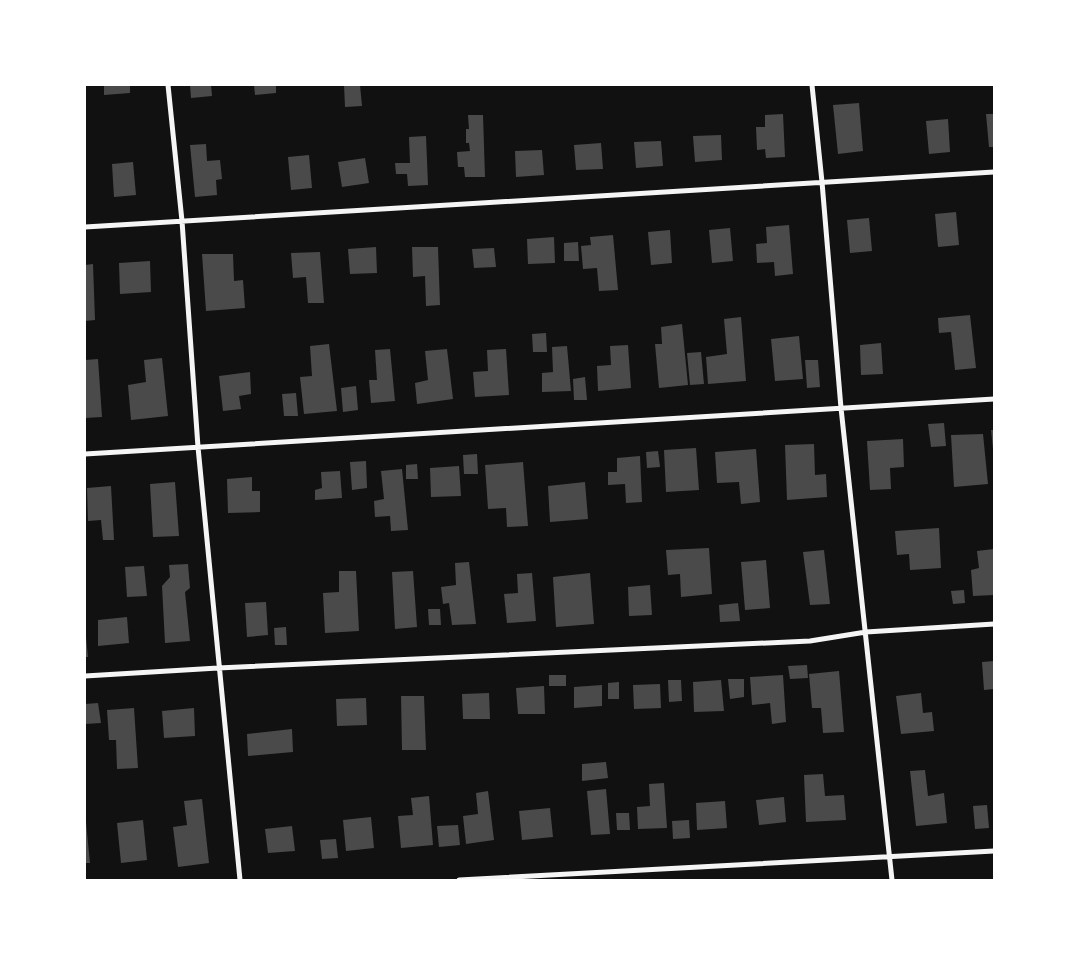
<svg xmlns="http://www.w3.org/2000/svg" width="1079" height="965" font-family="'Fira Sans',sans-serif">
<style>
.building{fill:#4a4a4a}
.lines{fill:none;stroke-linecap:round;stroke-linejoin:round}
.minor{stroke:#f5f5f5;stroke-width:5}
</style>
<rect width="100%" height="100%" fill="#111"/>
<path class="building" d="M104,85H130V93L104,95Z
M190,85H211L212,96L191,98Z
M254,85H276V93L255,95Z
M344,85H360L362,106L345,107Z
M859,103L863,151L838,154L833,105Z
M783,114L785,157L766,158L765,149L757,150L756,127H765V115Z
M986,114H994V147H989Z
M468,115H483L485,177H465L464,167H458L457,152L470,151L469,143H466V129H469Z
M948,119L950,152L929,154L926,121Z
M721,135L722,160L695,162L693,136Z
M426,136L428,185L408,186L407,174H396L395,163H410L409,137Z
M661,141L663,166L636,168L634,142Z
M601,143L603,169L576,170L574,145Z
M206,144L207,161L220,160L222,179L216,180L217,195L195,197L190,145Z
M542,150L544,175L516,177L515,151Z
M309,155L312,188L291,190L288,157Z
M365,158L369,183L342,187L338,162Z
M133,162L136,195L114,197L112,164Z
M956,212L959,245L938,247L935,214Z
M869,218L872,251L850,253L847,220Z
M789,225L793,274L775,276L774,262L757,263L756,244L767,243L766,227Z
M730,228L733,261L712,263L709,230Z
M670,230L672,263L651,265L648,232Z
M613,235L618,290L599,291L597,268L583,269L581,246L591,245L590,237Z
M554,237L555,263L528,264L527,239Z
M578,242L579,261H564V243Z
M376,247L377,273L350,274L348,249Z
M412,247H438L440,305L426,306L425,276L413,277Z
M494,248L496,267L474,268L472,249Z
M320,252L324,303H308L306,277L293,278L291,253Z
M202,254H233L234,281L243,280L245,308L206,311Z
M150,261L151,292L120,294L119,263Z
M93,264L95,320L85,321V265Z
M970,315L976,368L955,370L951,332L939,333L938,318Z
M741,317L746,381L708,384L706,357L727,354L724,319Z
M682,324L688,385L659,388L655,344H662L661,327Z
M546,333L547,352H533L532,334Z
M799,336L803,379L775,381L771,339Z
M881,343L883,374L861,375L860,345Z
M329,344L337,411L304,414L300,377L312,376L310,346Z
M628,345L631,388L598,391L597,366L611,365L610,346Z
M567,346L571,391L542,392V373L553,372L552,347Z
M390,349L395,401L371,403L369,380H377L375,350Z
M447,349L453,399L417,404L415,383L428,380L425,351Z
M506,349L509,395L475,397L473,372L488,371L487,350Z
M701,352L704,384L690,385L687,353Z
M162,358L168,416L131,420L128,385L146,382L144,360Z
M98,359L102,417L85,418V360Z
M805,360H818L820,387L807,388Z
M250,372L251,394L239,396L241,409L223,411L219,376Z
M585,377L587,400H574L573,379Z
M356,386L358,410L343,412L341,388Z
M296,393L298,416H284L282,394Z
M944,423L946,446L931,447L928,424Z
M991,430H994V449H993Z
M983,434L988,484L954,487L951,435Z
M903,439L904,467L890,468L891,489L870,490L867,441Z
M814,444L815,475L826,474L827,497L787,500L785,445Z
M696,448L699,490L666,492L664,450Z
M756,449L760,502L741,504L739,482L717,483L715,452Z
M658,451L660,467L647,468L646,452Z
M477,454L478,474H464L463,455Z
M640,456L642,502L626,503L625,484L608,485V472H617V458Z
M366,461L367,488L352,490L350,462Z
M523,462L528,526L507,527L506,508L488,509L485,465Z
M417,464L418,479H406V465Z
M459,466L461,496L431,497L430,468Z
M402,469L408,530L391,531L390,516L375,517L374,501L384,499L381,471Z
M340,471L342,498L315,500V490L322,488L321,472Z
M252,477V491H260V512L228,513L227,479Z
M175,482L179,536L153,537L150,484Z
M585,482L588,519L550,522L548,486Z
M111,486L114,540H103L101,520L88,521L87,488Z
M939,528L941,568L910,570L909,554L897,555L895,531Z
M709,548L712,594L681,597L680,574L668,575L666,550Z
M994,549V595L973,596L971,570L979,568L977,551Z
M824,550L830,604L810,605L803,552Z
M766,560L770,608L745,610L741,562Z
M469,562L476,624L452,625L449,603L443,604L441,587L456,585L455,563Z
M188,564L190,588L185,592L190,641L165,643L162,586L170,577L169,565Z
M144,566L147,596L127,597L125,567Z
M339,571H356L359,631L325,633L323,593L339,592Z
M413,571L417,627L395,629L392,572Z
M532,573L536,621L507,623L504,594L518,593L517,574Z
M590,573L594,624L556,627L553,577Z
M650,585L652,615L629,616L628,587Z
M964,590L965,603L953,604L951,591Z
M266,602L268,635L247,637L245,603Z
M738,603L740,621L720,622L719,605Z
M428,609H440L441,625H429Z
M127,617L129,643L98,646V620Z
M286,627L287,645H275L274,628Z
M85,637H86L88,657H85Z
M994,661V689L984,690L982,662Z
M807,665L808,678L790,679L788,666Z
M839,671L844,732L823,733L821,708H812L809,674Z
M549,675H566V686H549Z
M783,675L786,722L772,724L770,703L752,705L750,677Z
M728,679H744V697L730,699Z
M668,680H681L682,701L669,702Z
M721,680L724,711L694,712L693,682Z
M619,682V699H608V683Z
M660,684L661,708L634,709L633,685Z
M602,685V706L574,708V687Z
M544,686L545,714H518L516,688Z
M489,693L490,719H463L462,694Z
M921,693L923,713L932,712L934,731L901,734L896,696Z
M401,696H424L426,750H402Z
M366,698L367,725L337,726L336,699Z
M98,703L101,723L85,724V704Z
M134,708L138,768L117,769L116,740H109L107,710Z
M194,708L195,736L164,738L162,711Z
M292,729L293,752L248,756L247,734Z
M606,762L608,778L582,781V764Z
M925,770L928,796L944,793L947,823L916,826L910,771Z
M823,774L825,796L844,795L846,820L806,822L804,775Z
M664,783L667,828L638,829L637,807L650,806L649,784Z
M606,789L610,834L591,835L587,791Z
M488,791L494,840L466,844L463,816L478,814L476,793Z
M429,796L433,845L401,848L398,816L413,815L411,798Z
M784,797L786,822L759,825L756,800Z
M202,799L209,863L178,867L173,827L187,825L184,801Z
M725,801L727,828L697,830L696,803Z
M987,805L989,828L975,829L973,806Z
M550,808L553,837L522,840L519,811Z
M616,813H629L630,830H617Z
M371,817L374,848L346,851L343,820Z
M143,820L147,860L121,863L117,823Z
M689,820L690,838L673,839L672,821Z
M85,822H86L90,863H85Z
M458,825L460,845L439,847L437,826Z
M292,826L295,851L268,853L265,829Z
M336,839L338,858L322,859L320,840Z"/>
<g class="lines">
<path class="minor" d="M168,85L182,221L198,447L240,880
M812,85L822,182L841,408L892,880
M85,227L994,172
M85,454L994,399
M85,676L218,668L810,641L866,632L994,624
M459,880L994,851"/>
</g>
<rect width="1079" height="965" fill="none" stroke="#ffffff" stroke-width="172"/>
</svg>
